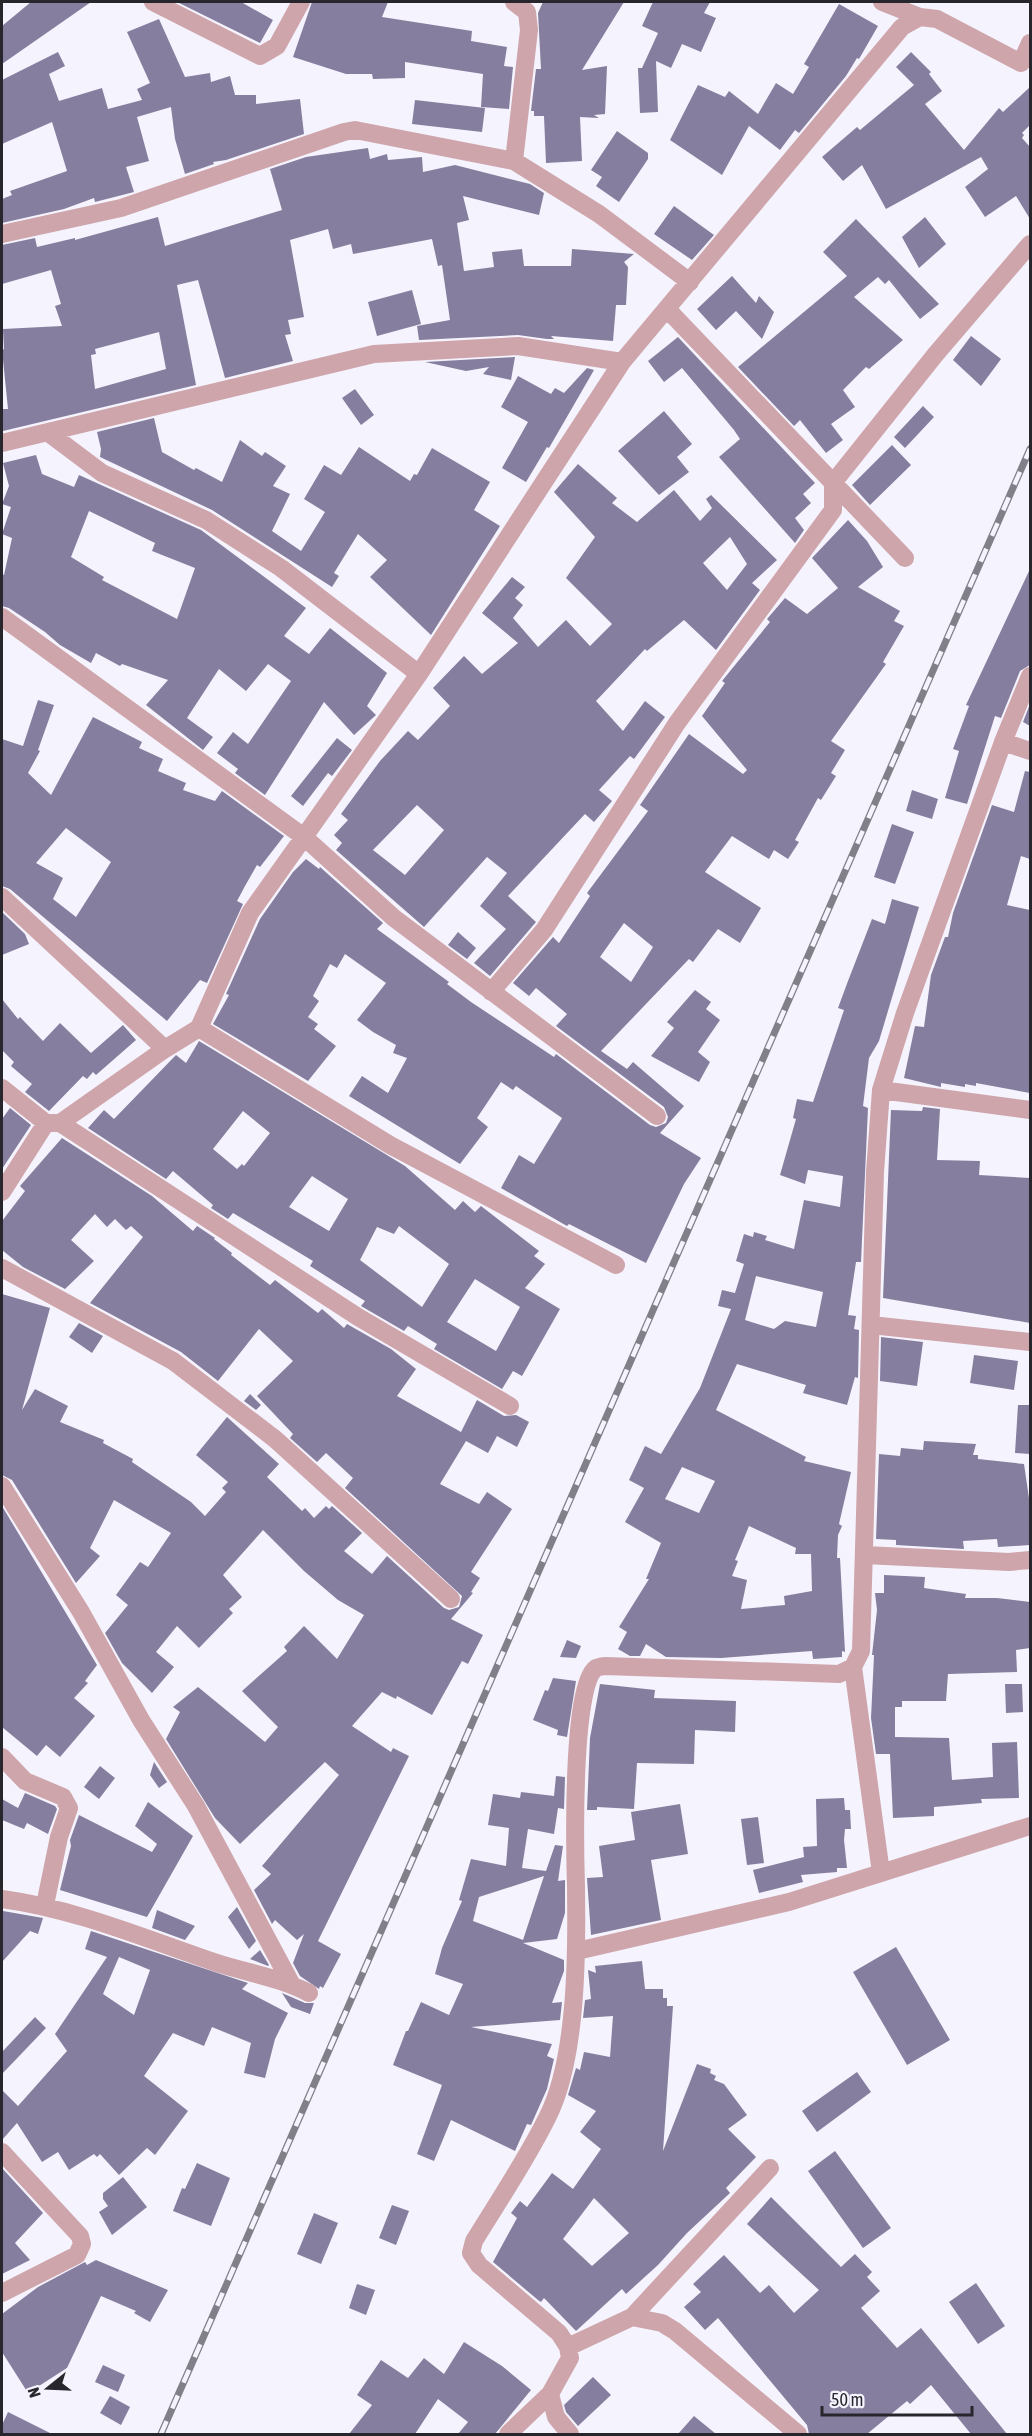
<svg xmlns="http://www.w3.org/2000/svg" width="1032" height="2436" font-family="'Asap Condensed',sans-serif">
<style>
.building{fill:#867e9e;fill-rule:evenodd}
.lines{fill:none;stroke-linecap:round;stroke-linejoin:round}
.minor{stroke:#cea5aa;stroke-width:18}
.rail-casing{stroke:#817f87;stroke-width:7}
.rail{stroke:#f5f3fe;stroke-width:4.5;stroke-dasharray:14;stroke-linecap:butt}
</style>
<rect width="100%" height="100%" fill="#f5f3fe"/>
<path class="building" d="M31,2H91L2,64V26Z
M177,2H241L273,20L260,43Z
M312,2H388L382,17L472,31L471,41L507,47L504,66L513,67L509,109L481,107L483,74L405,62V78L373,79L372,74H346L293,57Z
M543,2H624L582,70L607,66L605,114L594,115L599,118L580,117L582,161L546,163L544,116H534V111H531L536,69H541L538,13Z
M653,2H710L704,13L716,18L701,52L682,44L671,68L656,61L658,112L640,113L638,68H642L658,33L642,26Z
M839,4L878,26L859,59L857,58L846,76L799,133L795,130L780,150L749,126L722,175L670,140L698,85L725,97L729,91L758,114L776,83L793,94L809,67L804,64Z
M159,19L185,77L210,73L211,82L230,76L235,95H256V104L300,99L304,134L226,160L213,162L214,164L185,174L175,139L171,107L137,117L149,161L126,167L134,192L95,202L94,198L64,209L2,223V199L12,195L10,191L67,171L52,122L2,144V80L58,52L65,66L49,74L59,101L102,88L108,109L142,100L137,89L150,83L127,32Z
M911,52L931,72L929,74L942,91L925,104L964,150L999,108L1003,112L1030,87V125L1022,133L1024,135L1022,138L1030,147V219L1016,196L985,217L965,187L988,169L981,157L886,209L862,165L843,181L822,157L857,127L860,130L914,85L896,67Z
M415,100L485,108L482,132L412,124Z
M617,131L648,153V159L619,202L596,186L602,177L591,170Z
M368,148L370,159L387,154L388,160L422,157L423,172L455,165L530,184L544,193L539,215L463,196L469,220L457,223L464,271L494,267L492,252L522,249L524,266H571L572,249L634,254L624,262L628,267L626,305H616L613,341L551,336L554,339H547L518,335L419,340L417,326L450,320L442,265L438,266L432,239L353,254L351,244L333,249L328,229L290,240L304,317L288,320L291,334L285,335L293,361L225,378L198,280L177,285L196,385L3,431V409H8L2,350L4,349L3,329L62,326L55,306L61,304L51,270L2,284V245L35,238L37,247L75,238V240L158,217L165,246L282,210L270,169L306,157ZM159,332L166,369L95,389L91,355L96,354L95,349Z
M674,206L714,235L692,260L654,234Z
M925,217L946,244L919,268L902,237Z
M856,219L939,304L920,319L889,280L885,284L878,277L854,297L903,340L869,369L866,367L843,390L855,407L831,424L843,440L826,453L800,420L794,426L738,367L847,276L823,252Z
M732,276L756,303L759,296L774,312L762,339L736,311L716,330L697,309Z
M412,290L421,324L377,336L368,302Z
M971,336L1001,359L981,386L953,360Z
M678,337L815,483L803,494L811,503L795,518L804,530L795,543L719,457L740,439L734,430L682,368L664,382L648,361Z
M515,357L511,380L483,374L489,367L466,371L425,362Z
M587,368L594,370L549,448L547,447L526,482L502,468L528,422L501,407L518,376L551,394L555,388L564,393Z
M355,389L374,415L361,425L342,398Z
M923,406L934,417L905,448L894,437Z
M664,411L692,444L677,457L689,472L659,495L618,451Z
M154,418L162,452L194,470L196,468L222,482L240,440L262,456L265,452L286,466L273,486L290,494L272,531L301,551L325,512L304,499L324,465L341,475L359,447L410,481L414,474L417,475L432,448L490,482L474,510L500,526L431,635L370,577L387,560L358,534L334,573L339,576L332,587L212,510L100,457L101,449L97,432Z
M892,445L911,465L870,505L852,485Z
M36,455L42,474L74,487L79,475L201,530L306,608L284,636L309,654L330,628L387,673L367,706L376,715L354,735L324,702L265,795L235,773L238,769L217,753L233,732L248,744L291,681L268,664L246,691L219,669L187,718L213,737L203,750L146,705L168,680L122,664L120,666L96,653L91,663L60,645L45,632L9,608L2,606V574L4,575L12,538L2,534L11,507L2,504L9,486L3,463ZM89,511L155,543L152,551L195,568L177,619L102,580L104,577L71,557Z
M578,464L617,498L612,503L637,522L674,490L700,521L712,508L706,499L711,495L777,560L752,583L760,590L716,650L684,620L647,651L645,649L596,701L623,731L645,701L665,717L634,759L630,756L599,790L612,801L594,822L585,814L508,896L536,922L490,976L474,963L506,929L480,906L507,873L487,857L424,927L336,850L342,843L334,835L348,820L341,814L380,761L408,731L418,740L450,706L433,688L464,656L482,674L518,643L482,613L512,577L525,587L515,598L523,605L513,618L538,647L566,620L590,646L612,624L566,578L595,537L554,492ZM730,537L747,564L727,590L703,563ZM417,805L444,830L405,875L373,850Z
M848,520L867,541L883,567L858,587L900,611L894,621L904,626L883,662L886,664L831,741L845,750L831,773L836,776L821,800L818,798L795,840L799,842L788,859L774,850L769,859L732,836L705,872L761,908L740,943L718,929L693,962L689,959L601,1051L627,1069L633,1062L684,1106L660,1133L701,1158L684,1184L646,1263L569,1224L567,1226L501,1188L519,1155L534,1164L562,1118L516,1086L513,1090L501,1082L477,1118L488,1127L460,1164L349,1096L362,1076L388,1093L407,1058L393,1053L396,1045L373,1032L357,1020L386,983L345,954L337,968L330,964L313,996L319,1001L308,1017L318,1024L314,1029L336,1046L308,1081L213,1024L229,995L226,994L260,919L293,872L306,859L319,869L320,867L383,923L377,929L449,982L447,984L471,1002L554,1057L556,1054L650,1125L656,1127L666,1123L668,1117L664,1107L556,1026L567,1014L536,988L529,996L513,983L553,937L559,943L590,896L587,893L648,811L640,805L689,734L743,774L747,770L702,716L725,683L722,681L770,622L767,619L785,598L807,614L838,588L812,558ZM624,923L653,947L631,982L600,957Z
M1030,569V665L1020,671L1001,718L995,716L967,804L945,798L959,751L953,749L969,706L966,705Z
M38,700L54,705L38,750L40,751L28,773L51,795L93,717L142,742L139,748L163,759L158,771L186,783L183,790L215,801L222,791L284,836L260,867L257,865L245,886L237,901L243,904L207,983L200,980L167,1021L10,889L2,886V739L23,746ZM66,828L111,862L76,917L53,899L63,878L36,863Z
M1030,704V726L1023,722Z
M337,738L352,750L332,776L328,773L303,806L291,796Z
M1025,771L1030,772V859L1021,856L1007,905L1030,910V1093L976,1083V1086L965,1084V1087L941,1083V1087L904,1078L915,1026L924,1027L931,975L945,937H948L953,913L992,805L1014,812Z
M912,790L938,799L932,819L906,811Z
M892,824L914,832L895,884L874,877Z
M892,899L919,907L879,1041L869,1058L863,1106L868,1108L861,1262H856L848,1315L856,1316L854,1329L859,1330L858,1378L855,1377L847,1405L803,1393L806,1385L737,1364L716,1410L806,1457L804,1461L851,1472L839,1524L842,1526L838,1535L837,1558H840L845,1652L842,1651V1657L813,1659L812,1651L721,1658L666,1657L646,1644L640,1656H630L618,1649L627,1632L619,1627L649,1579H646L661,1543L625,1522L644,1488L629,1480L645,1446L661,1454L700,1388L731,1309L718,1306L722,1290L735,1293L744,1264L736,1261L744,1234L753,1237L754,1232L767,1236L765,1240L794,1249L804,1200L840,1207L843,1176L808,1170L805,1184L780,1175L796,1119L793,1118L797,1099L813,1102L844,1010L838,1008L848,981L872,919L885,924ZM756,1276L823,1292L816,1327L785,1321L774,1329L745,1320ZM682,1467L715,1481L699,1513L665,1499ZM749,1526L796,1548L795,1554H811L812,1591L784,1596L785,1605L741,1609L747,1580L732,1576L738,1561L735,1560Z
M2,912L25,934L29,944L2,955Z
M458,932L476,948L467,959L448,945Z
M695,990L711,1002L706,1009L720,1020L698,1052L710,1062L699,1082L651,1056L674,1028L667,1022Z
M2,999L18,1019L20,1017L43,1041L60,1023L91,1053L123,1025L136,1040L96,1075L93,1072L87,1079L83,1076L49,1111L25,1092L32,1084L11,1066L14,1062L2,1050Z
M199,1041L405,1166L455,1210L463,1201L475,1212L481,1206L539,1251L534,1256L545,1264L525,1288L560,1309L522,1376L513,1371L502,1389L434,1349L437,1344L408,1326L404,1331L361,1306L365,1301L310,1266L313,1261L233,1213L228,1219L211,1208L213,1205L173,1171L166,1179L88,1128L104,1110L114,1119L176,1055L186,1063ZM243,1111L270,1133L244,1166L242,1164L237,1169L213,1149ZM312,1176L348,1199L329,1231L289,1207ZM399,1226L449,1264L422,1307L360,1260L377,1227L394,1234ZM475,1279L520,1307L496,1351L447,1322Z
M923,1107L940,1109L937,1160L980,1161L979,1175L1030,1178V1323L883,1298L891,1110L922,1111Z
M10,1108L31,1125L2,1169V1119Z
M62,1138L152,1196L193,1231L197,1226L215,1238L214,1239L232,1253L231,1255L270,1285L275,1280L318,1313L322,1309L344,1328L347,1324L391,1349L416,1369L397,1396L461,1432L477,1400L504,1416L516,1415L529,1422L517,1447L497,1436L488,1453L466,1441L440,1484L479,1504L487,1492L512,1509L471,1572L480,1578L471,1592L473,1593L451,1619L483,1635L468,1664L462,1661L432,1715L397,1696L396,1699L382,1692L352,1726L391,1752L393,1748L409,1756L318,1941L341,1954L323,1988L320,1986L319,1989L300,1976L293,1963L304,1934L297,1940L275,1920L272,1924L254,1890L271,1874L262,1866L339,1775L325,1762L240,1844L215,1818L166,1739L180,1712L173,1707L198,1687L265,1742L278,1727L242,1691L287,1651L284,1647L304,1626L337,1659L364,1615L338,1600L304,1571L263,1530L223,1575L242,1597L229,1609L233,1613L199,1648L177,1626L156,1652L174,1667L152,1693L122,1663L105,1633L128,1605L116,1595L140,1562L148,1567L171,1533L114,1500L90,1548L100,1556L76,1583L12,1480L2,1475V1294L50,1308L22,1410L35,1389L68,1406L60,1422L104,1440L103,1443L133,1459L132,1462L191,1502L205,1516L226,1492L222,1488L228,1482L196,1455L227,1417L279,1464L267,1477L302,1511L305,1508L314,1518L326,1506L329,1509L332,1506L362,1533L344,1551L372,1574L387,1556L444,1608L449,1610L459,1607L462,1596L345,1488L353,1478L326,1453L317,1462L290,1438L293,1434L257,1396L293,1361L259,1329L218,1381L181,1352L90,1303L143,1237L131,1226L126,1230L115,1219L107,1227L95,1214L71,1240L94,1261L65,1289L23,1267L2,1250V1221L25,1191L20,1186Z
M79,1323L103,1336L92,1353L69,1337Z
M881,1337L923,1342L917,1386L880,1381Z
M974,1355L1018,1361L1014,1390L970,1383Z
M250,1394L261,1405L256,1410L244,1401Z
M1018,1405H1030V1454L1015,1453Z
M924,1441L976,1444L973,1455H978V1459L1024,1464L1030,1505V1545L998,1547L997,1539L963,1541L964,1549L896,1545V1540L876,1539L879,1454L900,1456L901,1448L923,1450Z
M2,1506L97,1665L85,1681L88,1683L74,1698L95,1716L60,1757L46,1745L37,1756L2,1727Z
M884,1575L925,1577L924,1588L966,1594L965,1598H997L1030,1602V1648L1016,1650L1017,1672L948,1674L946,1701H902V1707H895V1737L949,1738L952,1780L993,1777L992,1743L1017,1742L1019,1798L981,1799L982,1803L934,1807V1816L893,1818L890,1754H876L871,1718L874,1655H872L877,1610L875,1593H884Z
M567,1640L581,1646L576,1658L560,1657Z
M553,1678L576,1681L567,1737L557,1735L558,1730L533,1720L545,1690L548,1691Z
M600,1684L655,1690L654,1698L736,1701L735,1732L695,1730L694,1764L637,1763L634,1809L597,1807V1810H587L590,1738Z
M1005,1684H1022L1023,1712L1006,1713Z
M154,1762L167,1782L159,1788L150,1775Z
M100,1766L115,1778L99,1799L84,1787Z
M556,1776L565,1777L564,1809L558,1808L554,1834L528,1829L522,1868L546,1871L555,1845L563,1846L558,1881L565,1880V1913L557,1939L523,1943L564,1960V1971L552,2003L562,2002L560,2020L471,2027L552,2044L547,2056L554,2059L547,2089L531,2125L527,2124L515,2151L451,2120L434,2161L417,2154L442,2085L393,2065L406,2031H408L421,2002L449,2015L463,1984L435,1974L442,1948L462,1901L459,1900L471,1859L506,1866L509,1828L488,1825L493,1794L520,1798L521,1792L554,1796ZM544,1876L523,1940L473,1921L479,1897Z
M25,1793L55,1806L57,1809L48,1834L27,1823L24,1829L2,1820V1799L18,1808Z
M844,1798L845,1810H850L851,1829H845L844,1840L847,1868H837V1872L801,1875L803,1882L759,1893L753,1870L804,1857L803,1847L817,1846L816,1799Z
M148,1802L193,1836L147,1917L60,1890L71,1846L70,1840L79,1815L152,1852L157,1844L135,1826Z
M680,1804L688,1854L651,1860L661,1920L591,1935L587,1878L603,1877L599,1846L635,1840L631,1812Z
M758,1817L764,1863L747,1865L741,1819Z
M237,1907L256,1941L249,1949L228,1917Z
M157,1910L195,1926L185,1940L152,1928Z
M3,1911L43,1918L38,1934L30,1931L2,1962Z
M91,1931L248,1983L242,1989L288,2013L275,2039L265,2078L244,2073L251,2043L212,2027L204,2046L173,2033L144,2076L188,2111L155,2155L147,2148L119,2175L100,2154L97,2157L94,2154L69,2170L58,2152L42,2162L17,2123L2,2140V2090L18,2106L67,2051L55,2034L107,1957L85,1949ZM119,1957L150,1970L134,2015L103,1994Z
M896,1947L950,2040L907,2065L853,1972Z
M260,1950L269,1965L268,1966L250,1959Z
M642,1961L645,1989H663V1998H667V2006H673L663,2151L697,2064L711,2069L710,2073L716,2076L714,2080L724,2084L747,2115L728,2129L756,2157L726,2188L730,2193L687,2233L658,2265L626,2294L622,2289L576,2331L544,2298L541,2302L538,2300L493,2262L517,2218L511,2213L520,2201L527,2207L552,2173L573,2189L601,2149L580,2132L596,2111L568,2095L576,2068L580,2070L584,2052L610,2057L613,2016L583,2018L585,2000L591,1999L588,1970L596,1973L595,1966ZM594,2198L629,2233L592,2266L563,2239Z
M282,1993L305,2003H314L310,2014L291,2007Z
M35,2017L46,2028L2,2074V2052Z
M857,2072L871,2092L817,2132L802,2111Z
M835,2151L891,2228L863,2248L808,2171Z
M197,2163L230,2178L211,2226L173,2211L182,2188L185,2189Z
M2,2168L43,2213L15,2243L30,2260L2,2274Z
M123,2177L147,2207L112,2235L99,2212L108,2206L103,2199V2193Z
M771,2197L841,2267L855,2254L872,2272L867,2277L880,2291L861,2308L897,2348L921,2328L1007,2434H971L931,2385L910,2404L907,2401L867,2434H809L807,2425L718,2318L705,2330L684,2307L701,2292L693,2284L724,2255L760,2293L769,2285L794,2313L819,2290L747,2224Z
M392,2205L409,2211L396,2245L379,2238Z
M314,2213L338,2223L321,2264L297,2254Z
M96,2260L168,2290L150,2322L134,2313L136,2311L101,2296L67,2368L28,2393L2,2352V2314L38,2287L85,2262L87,2265Z
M976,2283L1005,2326L978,2344L949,2302Z
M357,2284L375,2290L366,2315L349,2308Z
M464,2342L502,2366L531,2390L495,2434H458L468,2422L438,2399L415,2434H349L372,2405L357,2395L381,2360L408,2378L424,2358L444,2374Z
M103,2365L125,2375L118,2392L95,2382Z
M593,2377L611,2395L578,2426L566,2412L564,2405Z
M110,2396L130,2407L121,2425L100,2413Z
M8,2412L52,2434H2V2425Z
M694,2416L716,2434H678Z"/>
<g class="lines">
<path class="minor" d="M153,2L260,56L277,46L301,2
M882,2L920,17L937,19L1021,63L1030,43
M514,161L529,30L527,12L514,2
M2,234L121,208L344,132L355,130L514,161L599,214L690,282
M667,309L905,558
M50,434L102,473L206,520L281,568L419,674
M2,443L374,354L518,346L622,362
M2,617L304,837L419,674L622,362L902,27L920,17
M1003,742L1030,751
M2,897L165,1049
M491,992L544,930L677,723L833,510V483L935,355L1030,244
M199,1028L250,913L304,837L394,918L657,1116
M2,1088L46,1123L2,1192
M881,1090L1030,1110
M46,1123H60L358,1317L510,1406
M60,1123L165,1049L199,1028L390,1145L616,1265
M2,1268L173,1361L275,1439L451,1599
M871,1325L1030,1342
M2,1486L81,1612L141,1720L196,1806L292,1985
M865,1555L1009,1562L1030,1560
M853,1667L881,1873
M2,1757L25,1781L63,1797L69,1808L59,1837L45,1905
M2,1899C76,1909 146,1939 217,1963C248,1973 281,1978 309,1993
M577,1951L789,1902L1030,1826
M2,2152L80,2236L82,2244L77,2255L2,2293
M632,2317L662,2323L675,2331L798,2434
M568,2347L632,2317L770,2168
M508,2434L550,2394
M570,2434L556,2417L550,2394L570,2358L568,2347L559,2333L479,2265L471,2253L474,2241C499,2200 527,2159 548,2116C577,2058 577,1953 576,1888C575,1854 571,1686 596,1668C599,1667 602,1666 605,1666L839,1674L853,1667L861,1651L875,1172L881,1090L905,1013L1003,742L1030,676"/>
<defs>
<path id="rail" d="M161,2434L1030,449"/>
</defs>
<use href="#rail" class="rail-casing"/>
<use href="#rail" class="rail"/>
</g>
<rect width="1032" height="2436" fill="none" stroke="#28262d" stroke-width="6"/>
<g transform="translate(48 2388) rotate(252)" stroke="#f5f3fe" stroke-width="4.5" paint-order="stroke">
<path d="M0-4.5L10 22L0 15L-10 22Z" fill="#28262d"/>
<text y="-9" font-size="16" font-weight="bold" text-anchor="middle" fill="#28262d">N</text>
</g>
<path d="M822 2406v9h150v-9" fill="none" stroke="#28262d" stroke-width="3"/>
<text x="831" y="2406" font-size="18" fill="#28262d" stroke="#f5f3fe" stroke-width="4.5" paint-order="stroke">50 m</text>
</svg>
